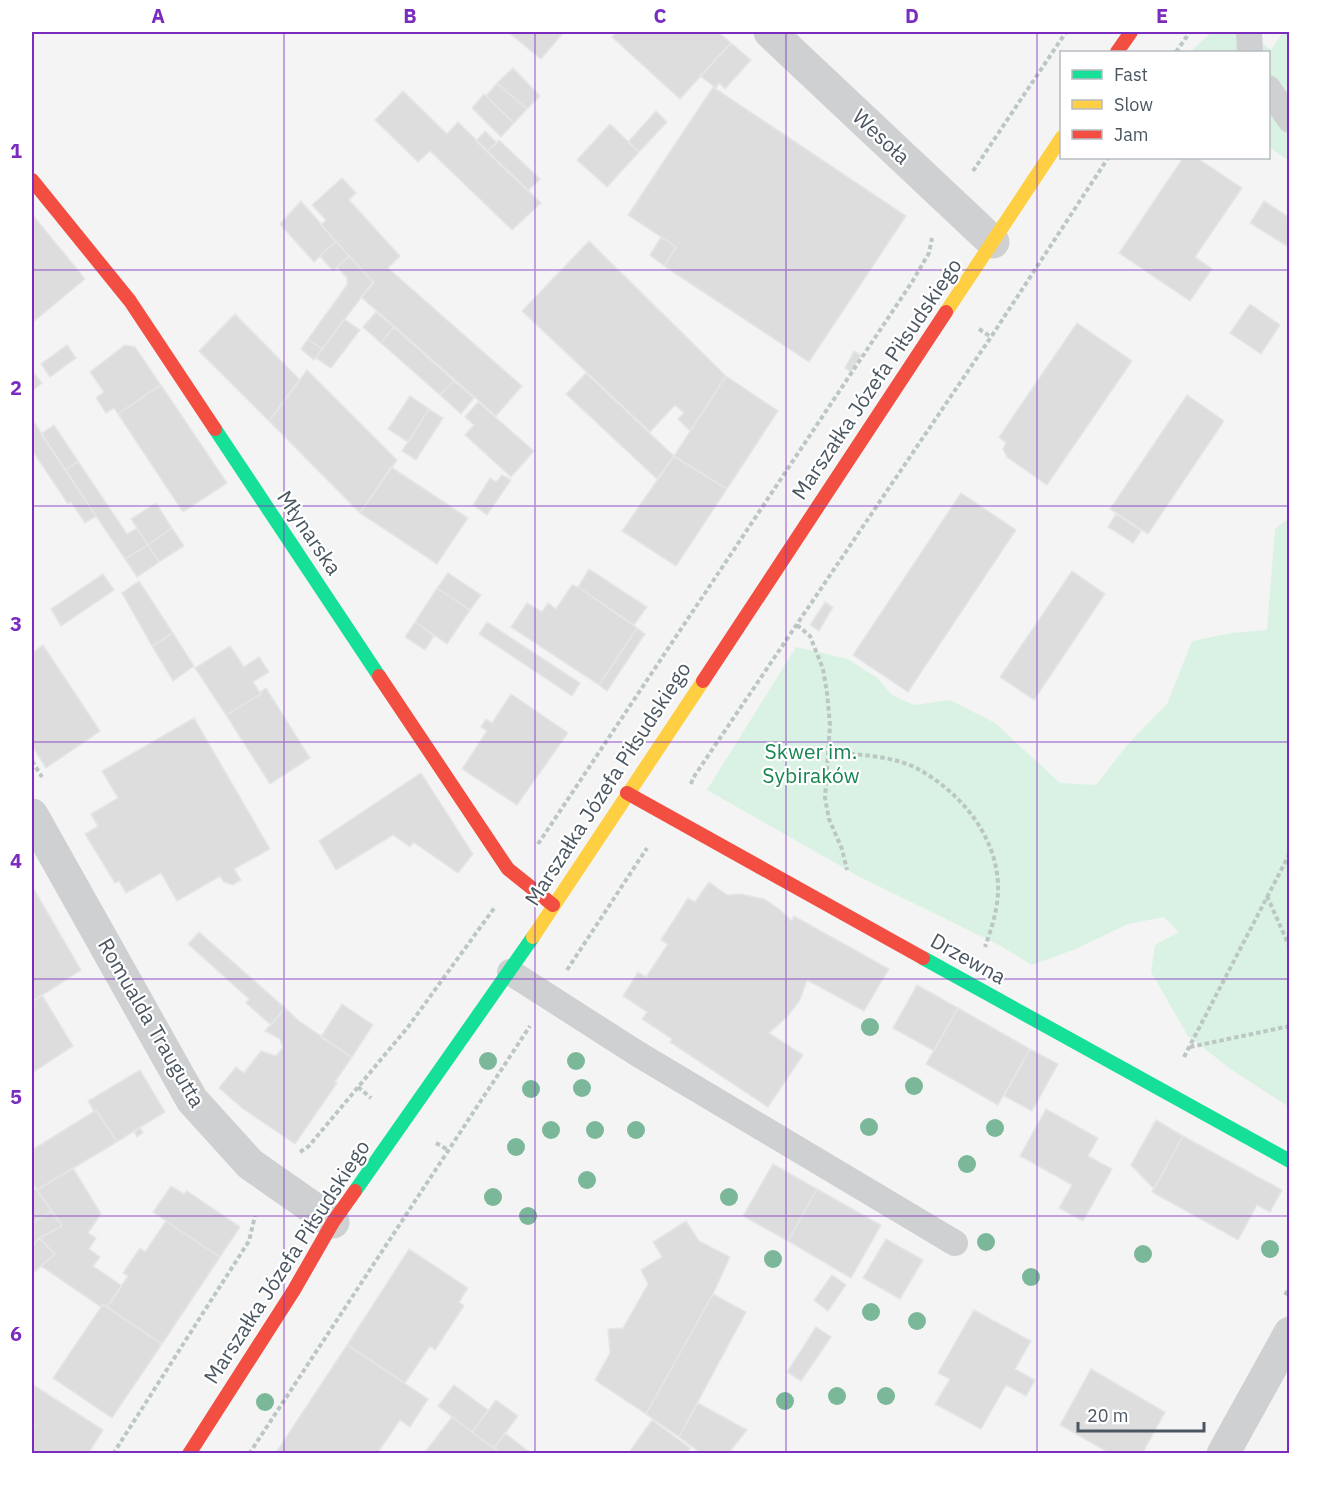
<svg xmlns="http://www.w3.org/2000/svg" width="1321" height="1485" font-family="'IBM Plex Sans',sans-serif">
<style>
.green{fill:#d9f2e3}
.building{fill:#ddddde;stroke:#e5e6e7;stroke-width:1.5}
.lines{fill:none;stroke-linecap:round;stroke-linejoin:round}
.path{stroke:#bcc7c4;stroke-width:4;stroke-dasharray:4.5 3;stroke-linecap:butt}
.lane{stroke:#ced0d2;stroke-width:26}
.street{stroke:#ced0d2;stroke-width:33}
.fast{stroke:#16e098;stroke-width:14}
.slow{stroke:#ffcf43;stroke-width:14}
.jam{stroke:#f24e42;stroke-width:14}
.tree{fill:#7ab899}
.grid{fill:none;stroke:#7b2cbf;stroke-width:1.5;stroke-opacity:0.55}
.labels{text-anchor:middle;stroke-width:4.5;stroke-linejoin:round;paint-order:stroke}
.street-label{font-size:21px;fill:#4a5661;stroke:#fff}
.park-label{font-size:21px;fill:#17864f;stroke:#fff}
.neatline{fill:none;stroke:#7b2cbf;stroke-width:2}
.grid-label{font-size:20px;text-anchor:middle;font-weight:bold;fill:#7b2cbf}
</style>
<rect width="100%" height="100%" fill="#f4f4f4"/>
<path class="green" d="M1212,32H1249L1271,50L1283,32H1289V161L1269,147L1268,52H1194L1193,49Z
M1289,518V1107L1232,1070L1188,1036L1151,972L1155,945L1179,932L1164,917L1128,924L1078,948L1032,965L1001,946L860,877L707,790L796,647L848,659L877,678L892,695L914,705L950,700L995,723L1060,783L1096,785L1128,744L1167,704L1192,641L1232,633L1267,630L1275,529Z"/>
<path class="building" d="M508,32H564L541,59Z
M617,32H718L731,43L680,99L612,37Z
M731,43L751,60L725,89L719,83L716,88L700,76Z
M513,68L540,96L527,109L497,83Z
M497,83L527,109L514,123L486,96Z
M713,87L906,216L809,362L664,266L676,247L628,215Z
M403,91L447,134L458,122L541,203L512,230L430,151L418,162L375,120Z
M484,94L514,123L501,137L472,108Z
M656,111L667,122L639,152L628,142Z
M610,124L639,152L607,187L577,160Z
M485,131L497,143L487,152L476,141Z
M499,140L540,179L528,191L487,152Z
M1183,158H1197L1242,188L1195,257L1212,269L1190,301L1119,253Z
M342,178L356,193L349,200L400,256L388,268L522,386L496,416L361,297L374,283L321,225L326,220L312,205Z
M301,201L336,241L314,262L280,224Z
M1264,201L1290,218V248L1250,223Z
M32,214L85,279L32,323Z
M661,237L676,247L664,266L650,255Z
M336,241L349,256L333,271L320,256Z
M589,241L726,376L690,431L678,419L684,413L675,405L650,432L522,311Z
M349,256L373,282L322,349L308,339L347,285V278L337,267Z
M1250,304L1280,325L1261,354L1230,333Z
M376,312L394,327L381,343L363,327Z
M235,314L300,380L269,421L199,351Z
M344,319L360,330L331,368L316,358Z
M1077,323L1132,361L1047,485L1007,457L1003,449L1006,443L999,437Z
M394,327L454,381L440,395L381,343Z
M308,339L322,349L314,360L301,349Z
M67,345L76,358L50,377L41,364Z
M125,345L135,347L161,385L118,414L114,408L106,413L96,398L104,392L90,372Z
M854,351L861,355L851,372L845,368Z
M307,370L397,460L360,513L269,421Z
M34,373L42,383L32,391V374Z
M586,373L674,456L657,479L566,394Z
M726,376L778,411L727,489L674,456Z
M454,381L474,398L461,414L440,395Z
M161,385L227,483L183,512L118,414Z
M1187,395L1224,421L1148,534L1110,509Z
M410,396L429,409L408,442L388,429Z
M478,402L534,451L511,477L465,435L474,425L465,417Z
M429,409L443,418L416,460L402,451Z
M32,419L96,516L85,523L71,502L68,504L32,450Z
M54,425L78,461L65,470L41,434Z
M674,456L727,489L676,566L622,531Z
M78,461L127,534L137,528L148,545L125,559L65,470Z
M391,467L468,518L437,564L360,513Z
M502,475L511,480L487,515L473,505L490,478L496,482Z
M961,493L1016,530L908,692L853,655Z
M156,503L172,528L148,545L131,519Z
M1116,514L1141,531L1133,543L1108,527Z
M172,528L184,546L159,562L148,545Z
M148,545L159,562L137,577L125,559Z
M589,569L647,607L634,625L578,587Z
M1072,571L1105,594L1034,700L1000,677Z
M448,573L481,595L470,610L437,588Z
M103,574L114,590L61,626L51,609Z
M139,581L173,633L152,646L122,593Z
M572,585L578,587L637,628L599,685L511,627L527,603L542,612L548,603L556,609Z
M437,588L470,610L447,644L415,622Z
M825,602L833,607L819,631L810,625Z
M415,622L434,636L425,650L405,637Z
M487,622L580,683L572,696L479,634Z
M637,628L645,634L607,691L599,685Z
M173,633L194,666L173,681L152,646Z
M43,645L100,731L46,768L32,746V653Z
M230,646L244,667L259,657L269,672L253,682L261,694L226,715L195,668Z
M266,688L310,758L270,784L226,715L261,694L260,692Z
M511,694L568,733L517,805L462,769L487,731L481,727L486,719L492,723Z
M194,718L270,849L234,869L241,880L233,885L224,882L220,876L177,901L161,873L126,893L119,881L115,883L85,834L98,826L91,814L118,798L102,771Z
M421,773L473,854L458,873L413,842L410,847L393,835L336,870L319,841Z
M709,882L727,895L741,894L764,899L779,909L792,921L794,916L889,969L864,1011L807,980L800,1000L788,1016L769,1033L803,1055L768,1107L670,1042L672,1039L642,1019L647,1012L623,996L638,972L646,977L668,944L661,940L688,898L695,902Z
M32,886L81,970L32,1002Z
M199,932L285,1008L271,1025L246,1003L249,999L188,944Z
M917,985L958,1008L934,1051L893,1028Z
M42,995L73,1046L32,1073V1002Z
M342,1004L373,1025L352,1057L321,1037Z
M285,1008L299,1021L352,1057L335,1082L337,1083L295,1144L242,1108L219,1088L236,1067L244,1073L261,1051L276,1056L283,1047L280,1039L265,1031Z
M958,1008L1030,1049L998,1105L926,1064Z
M1030,1049L1058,1064L1032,1111L1004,1096Z
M140,1070L165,1112L117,1142L96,1110L94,1111L88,1101Z
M1046,1109L1098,1138L1088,1156L1112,1169L1083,1221L1059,1208L1072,1185L1020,1156Z
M96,1110L117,1142L37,1190L32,1182V1150Z
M1156,1120L1183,1136L1154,1189L1131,1165Z
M140,1127L143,1133L137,1137L134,1131Z
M1183,1136L1282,1190L1270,1212L1257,1205L1238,1240L1152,1192Z
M773,1164L817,1189L788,1241L743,1216Z
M73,1168L101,1214L88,1233L96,1238L89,1249L100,1257L93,1266L122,1286L107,1307L103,1304L101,1307L41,1266L55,1254L39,1238L62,1226L37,1190Z
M171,1186L184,1194L187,1191L240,1227L220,1257L153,1212Z
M36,1189L52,1211L32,1223V1191Z
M817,1189L881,1225L851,1278L788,1241Z
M52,1211L62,1226L39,1238L32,1247V1223Z
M166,1221L220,1257L162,1344L107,1307L128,1276L123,1273L140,1248L145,1252Z
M686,1221L699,1241L730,1257L713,1294L646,1414L595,1380L610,1353L608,1329L623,1328L648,1284L641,1270L662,1257L653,1242Z
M39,1238L55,1254L32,1274V1247Z
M886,1239L923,1260L900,1299L863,1278Z
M409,1249L468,1288L459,1302L464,1306L435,1350L430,1346L405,1383L347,1345Z
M832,1275L846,1285L828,1311L814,1300Z
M713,1294L746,1312L679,1437L646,1414Z
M103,1304L162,1344L112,1418L53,1378Z
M974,1310L1031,1341L1015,1369L1035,1380L1026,1396L1006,1385L981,1429L935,1404L950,1379L938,1373Z
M816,1327L831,1337L801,1381L787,1372Z
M347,1345L428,1399L410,1427L400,1420L377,1454H275Z
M1091,1369L1165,1412L1142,1454H1111L1060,1425Z
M32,1384L103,1430L88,1454H32V1430L35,1426L32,1424Z
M454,1385L488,1410L472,1432L438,1406Z
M496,1400L518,1416L494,1448L472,1432Z
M698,1403L747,1430L728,1454H702L679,1437Z
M452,1417L472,1432L501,1454H427L425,1452Z
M652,1420L690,1448L686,1454H628Z
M505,1433L532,1454H501L494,1448Z"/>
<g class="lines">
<path class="path" d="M1176,52L1190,32
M973,171L1066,32
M979,329L991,337
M797,625L810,636L823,669L827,693L830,725L825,798L829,819L842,849L847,870
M828,752C857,755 892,755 918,769C960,792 996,835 998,884C999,906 992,927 985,947
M32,761L42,777
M691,784L693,778L991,337L1108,158
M538,844L912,282L929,253L932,238
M1267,896L1290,948
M567,970L647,848
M1190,1047L1290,1026
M1184,1057L1290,853
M358,1087L371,1098
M436,1143L448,1150
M300,1152L309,1146L408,1027L495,907
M1285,1295L1290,1287
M113,1454L249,1241L255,1216
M249,1454L530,1026"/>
<path class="lane" d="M1249,32L1250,52
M1268,88L1290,120
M510,972L638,1054L955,1243"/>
<path class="street" d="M770,32L993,242
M32,815L192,1100L250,1164L333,1222
M1223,1454L1290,1333"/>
<path class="fast" d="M215,429L379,676
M923,958L1290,1161
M355,1191L533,937"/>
<path class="slow" d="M946,312L1062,137
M533,937L703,681"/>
<path class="jam" d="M1117,52L1131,32
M32,180L130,301L215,429
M379,676L508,869L553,905
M703,681L946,312
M627,793L923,958
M189,1454L294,1290L333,1222L355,1191"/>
</g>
<g class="tree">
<circle cx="870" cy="1027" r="9"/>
<circle cx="488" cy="1061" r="9"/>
<circle cx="576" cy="1061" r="9"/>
<circle cx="914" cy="1086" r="9"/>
<circle cx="582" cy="1088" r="9"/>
<circle cx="531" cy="1089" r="9"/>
<circle cx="869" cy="1127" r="9"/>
<circle cx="995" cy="1128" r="9"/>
<circle cx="551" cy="1130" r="9"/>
<circle cx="595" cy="1130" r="9"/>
<circle cx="636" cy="1130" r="9"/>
<circle cx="516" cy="1147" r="9"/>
<circle cx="967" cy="1164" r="9"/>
<circle cx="587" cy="1180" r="9"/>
<circle cx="493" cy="1197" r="9"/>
<circle cx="729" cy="1197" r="9"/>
<circle cx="528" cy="1216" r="9"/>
<circle cx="986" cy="1242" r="9"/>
<circle cx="1270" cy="1249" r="9"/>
<circle cx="1143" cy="1254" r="9"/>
<circle cx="773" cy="1259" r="9"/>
<circle cx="1031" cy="1277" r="9"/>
<circle cx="871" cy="1312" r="9"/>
<circle cx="917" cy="1321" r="9"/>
<circle cx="837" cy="1396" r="9"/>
<circle cx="886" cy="1396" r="9"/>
<circle cx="785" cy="1401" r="9"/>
<circle cx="265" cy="1402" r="9"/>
</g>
<path class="grid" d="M284,32V1454M535,32V1454M786,32V1454M1037,32V1454M32,270H1290M32,506H1290M32,742H1290M32,979H1290M32,1216H1290"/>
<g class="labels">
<g class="street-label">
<text transform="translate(881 137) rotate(43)" y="7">Wesoła</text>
<text transform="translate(877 379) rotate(-56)" y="7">Marszałka Józefa Piłsudskiego</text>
<text transform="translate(309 533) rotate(56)" y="7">Młynarska</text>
<text transform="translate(608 784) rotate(-57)" y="7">Marszałka Józefa Piłsudskiego</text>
<text transform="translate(968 959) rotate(29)" y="7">Drzewna</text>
<text transform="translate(151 1023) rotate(60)" y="7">Romualda Traugutta</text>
<text transform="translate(287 1262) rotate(-57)" y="7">Marszałka Józefa Piłsudskiego</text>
</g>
<g class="park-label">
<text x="811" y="759">Skwer im.<tspan x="811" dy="24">Sybiraków</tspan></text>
</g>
</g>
<rect width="1321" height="1485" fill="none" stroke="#ffffff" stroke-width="66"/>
<rect x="1060" y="51" width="210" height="108" fill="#ffffff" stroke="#b7bbc0" stroke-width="1.5"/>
<rect x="1072" y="70" width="30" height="9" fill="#16e098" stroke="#b7bbc0" stroke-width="1.5"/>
<text x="1114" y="81" font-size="18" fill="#4a5661">Fast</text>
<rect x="1072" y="100" width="30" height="9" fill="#ffcf43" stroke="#b7bbc0" stroke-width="1.5"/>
<text x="1114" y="111" font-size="18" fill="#4a5661">Slow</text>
<rect x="1072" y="130" width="30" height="9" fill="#f24e42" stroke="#b7bbc0" stroke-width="1.5"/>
<text x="1114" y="141" font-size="18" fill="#4a5661">Jam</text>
<path d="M1078 1422v9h126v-9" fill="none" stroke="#4a5661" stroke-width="3"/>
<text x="1087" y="1422" font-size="18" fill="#4a5661" stroke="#ffffff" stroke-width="4.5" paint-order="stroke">20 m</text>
<rect x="33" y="33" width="1255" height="1419" class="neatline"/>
<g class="grid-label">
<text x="158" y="23">A</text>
<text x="410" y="23">B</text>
<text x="660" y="23">C</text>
<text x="912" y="23">D</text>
<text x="1162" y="23">E</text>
<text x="16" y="158">1</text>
<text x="16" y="395">2</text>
<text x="16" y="631">3</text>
<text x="16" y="868">4</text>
<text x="16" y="1104">5</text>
<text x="16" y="1341">6</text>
</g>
</svg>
